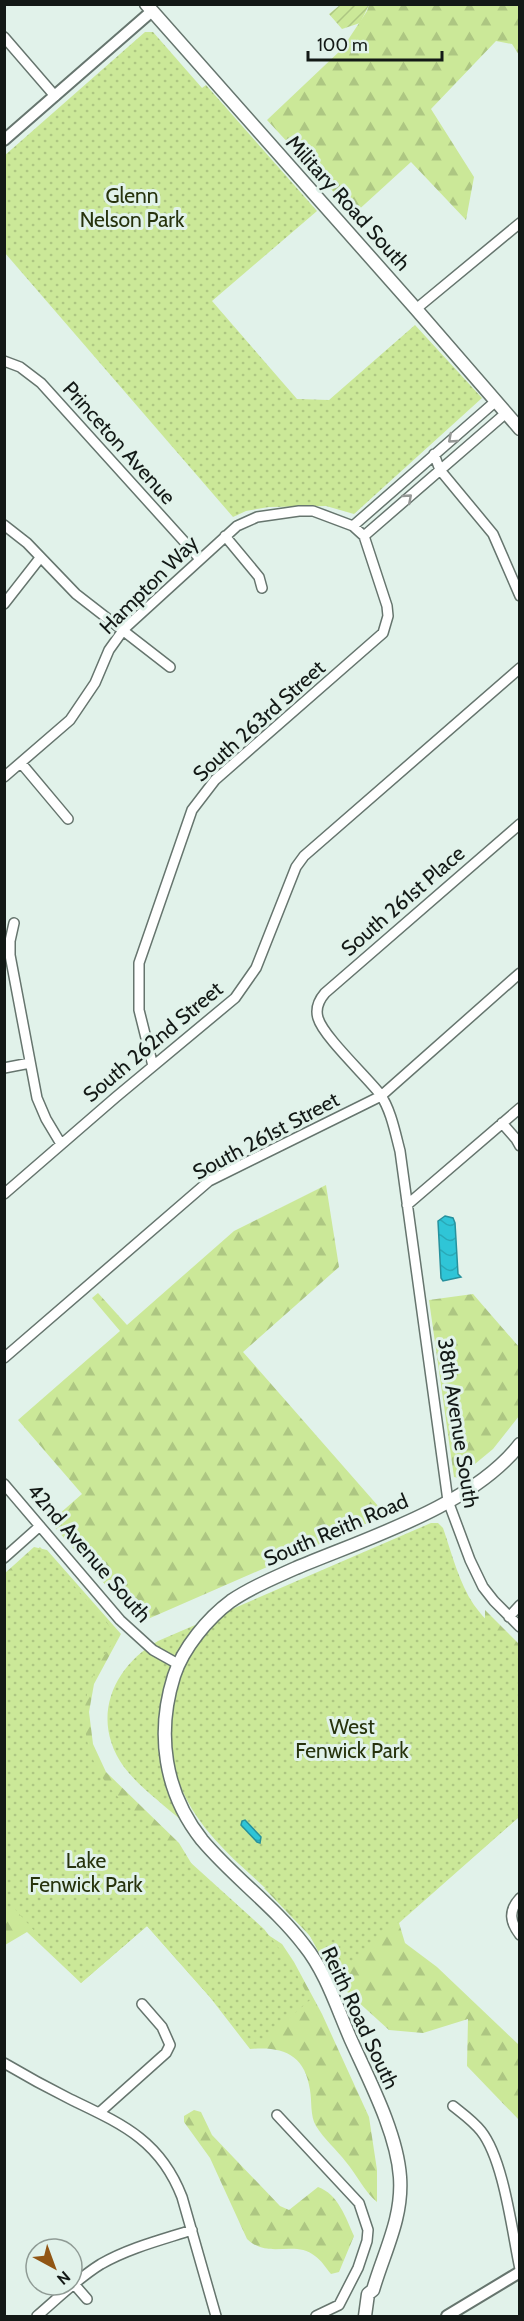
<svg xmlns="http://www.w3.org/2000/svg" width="524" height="2321" font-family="Cabin,sans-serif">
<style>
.forest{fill:url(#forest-firs)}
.park{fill:url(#park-dots)}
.garden{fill:url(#garden-furrows)}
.water{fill:url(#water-waves);stroke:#27919d;stroke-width:1.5}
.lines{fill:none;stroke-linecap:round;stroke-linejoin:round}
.minor-casing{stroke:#66756e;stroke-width:12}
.tertiary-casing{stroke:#66756e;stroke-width:14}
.secondary-casing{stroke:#66756e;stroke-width:15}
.minor{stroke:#fff;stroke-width:9}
.tertiary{stroke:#fff;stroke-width:10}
.secondary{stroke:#fff;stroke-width:12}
.oneway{stroke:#959896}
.labels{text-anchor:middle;stroke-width:6;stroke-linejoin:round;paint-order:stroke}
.park-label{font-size:21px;fill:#27330d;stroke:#e1f2ea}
.street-label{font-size:21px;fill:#131916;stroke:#e1f2ea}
</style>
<defs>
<pattern id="forest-firs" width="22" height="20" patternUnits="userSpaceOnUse" patternTransform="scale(1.5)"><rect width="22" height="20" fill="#cbe898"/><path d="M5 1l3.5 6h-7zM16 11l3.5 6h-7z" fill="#adc682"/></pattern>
<pattern id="park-dots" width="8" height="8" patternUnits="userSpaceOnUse" patternTransform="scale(1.5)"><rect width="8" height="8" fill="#cbe898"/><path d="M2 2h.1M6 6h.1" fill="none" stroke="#adc682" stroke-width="1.8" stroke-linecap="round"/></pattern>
<pattern id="garden-furrows" width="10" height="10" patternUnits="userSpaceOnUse" patternTransform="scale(1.5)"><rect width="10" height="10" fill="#cbe898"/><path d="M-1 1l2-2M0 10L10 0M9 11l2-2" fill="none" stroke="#adc682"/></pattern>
<pattern id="water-waves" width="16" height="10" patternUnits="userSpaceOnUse" patternTransform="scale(1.5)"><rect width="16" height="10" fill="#2fc5d7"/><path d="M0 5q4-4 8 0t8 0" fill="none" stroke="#29a9b8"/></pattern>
</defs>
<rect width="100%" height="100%" fill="#e1f2ea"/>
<path class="forest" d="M518,4L519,55L512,44L496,41L431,109L474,177L466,220L411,162L354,214L267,120L342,49L367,11L369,5Z
M326,1185L339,1267L243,1352L386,1515L141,1622L132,1615L50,1522L82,1494L18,1420L120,1331L92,1298L98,1293L127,1325L234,1231Z
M473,1294L519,1347V1416L493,1449L458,1478L454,1477L429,1300Z
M34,1547L47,1550L121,1634L94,1684L89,1712L93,1744L106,1772L179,1843L199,1876L242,1918L282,1944L294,1962L322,2014L369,2117L377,2170V2202C364,2191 357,2175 346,2162C337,2150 324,2139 316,2126C310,2116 312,2101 310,2090C305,2054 282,2046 250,2049L209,1996L147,1926L81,1983L27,1932L5,1945L4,1574Z
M485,1610L519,1644V1709L485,1646Z
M519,1768V1817L399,1923L405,1943L437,1967L519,2045V2120L467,2066L468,2019L423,2033L389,2030L333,1979L310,1936L264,1888L367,1891Z
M194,2110L201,2112L212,2135L280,2206L289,2210L318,2187C338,2194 346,2218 354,2236L339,2272L331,2274C326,2268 321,2260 315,2256C294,2239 269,2260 247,2239L210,2158L184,2122V2116Z"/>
<path class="park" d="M145,32H153L202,88L206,85L317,211L212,301L297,399L329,400L415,325L482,398L354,514L326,506L269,507L246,511L233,517L5,253L4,156Z
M431,1523H438L443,1528C452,1554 459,1583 474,1605C487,1623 504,1637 519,1652V1817L333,1979C324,1960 315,1941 301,1924C255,1871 197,1842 175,1771L172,1798L182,1821C163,1804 139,1787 124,1767C90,1720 112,1667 158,1641Z
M40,1547L119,1637C74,1682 73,1750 117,1796L264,1929L292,1965L310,2000L255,2048L147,1926L81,1983L13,1907L5,1914V1578Z"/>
<path class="garden" d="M340,5V4L369,5L360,23L342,29L329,14Z"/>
<path class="water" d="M445,1216L453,1218L455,1223L458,1274L461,1277L443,1281L441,1278L438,1221Z
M245,1820L261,1837L260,1843L257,1842L241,1825L242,1821Z"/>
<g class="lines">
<defs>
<path id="minor" d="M4,37L55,96
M416,309L520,223
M4,361L20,367L41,383L200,559
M434,454L440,470L493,534L520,596
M4,525L27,543L76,594L170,667
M353,526L496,401
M225,536L259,577L262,588
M364,536L506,413
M4,604L40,558
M21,763L68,819
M4,777L70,720L95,683L109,650L124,629L237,526L257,517L299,511H313L353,526L364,536L387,606L388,616L383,633L215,780L192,810L139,963V1010L153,1066
M520,824L325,993C319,1000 315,1008 318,1018C323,1036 366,1076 380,1094C391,1110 395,1132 400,1151L448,1501L470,1560L483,1587L494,1601L520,1627
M14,923L10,941V955L37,1098L46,1119L61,1144
M4,1068L30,1063
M502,1123L516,1139L520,1146
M4,1194L116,1097L235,998L256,968L296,867L304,856L520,668
M407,1205L520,1108
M4,1358L209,1181L381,1096L520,973
M4,1484L120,1620L153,1650L178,1664
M4,1558L40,1526
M509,1617L520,1605
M520,1898C508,1911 510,1922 520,1935
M4,2063C26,2076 48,2088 70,2099C122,2124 160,2140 182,2197L216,2316
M453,2106C463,2114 473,2121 481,2131C504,2160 512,2232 520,2269
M100,2112L166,2053L170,2045L162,2027L142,2004
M277,2115L359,2203L368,2230L367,2241L358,2268L339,2305L316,2316
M74,2284L87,2299
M37,2316C57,2299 78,2278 101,2264C129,2248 161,2240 192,2230"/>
<path id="tertiary" d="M4,140L152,11
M447,2316L520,2272"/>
<path id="secondary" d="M146,4L416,309L520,429
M365,2316L368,2294L373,2290C384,2252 403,2218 400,2177C397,2133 369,2080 351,2040C337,2008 326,1972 304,1945C274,1906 233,1877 202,1840C164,1792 156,1733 174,1676C183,1648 208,1618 231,1601C251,1587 274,1578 296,1568C367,1538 472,1506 520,1444"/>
</defs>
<use href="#minor" class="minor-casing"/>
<use href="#tertiary" class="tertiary-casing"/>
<use href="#secondary" class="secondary-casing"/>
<use href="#minor" class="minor"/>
<use href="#tertiary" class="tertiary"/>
<use href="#secondary" class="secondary"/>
</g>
<defs><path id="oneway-chevron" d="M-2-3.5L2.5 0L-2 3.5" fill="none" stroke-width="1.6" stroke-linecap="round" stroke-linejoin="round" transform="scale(1.5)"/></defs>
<g class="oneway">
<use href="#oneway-chevron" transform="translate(452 439) rotate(139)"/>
<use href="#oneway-chevron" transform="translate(408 498) rotate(-41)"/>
</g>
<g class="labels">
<g class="park-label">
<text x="132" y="203">Glenn<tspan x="132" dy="24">Nelson Park</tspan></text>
<text x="352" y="1734">West<tspan x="352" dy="24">Fenwick Park</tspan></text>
<text x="86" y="1868">Lake<tspan x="86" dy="24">Fenwick Park</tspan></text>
</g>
<g class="street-label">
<text transform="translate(348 203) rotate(48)" y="7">Military Road South</text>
<text transform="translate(119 443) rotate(48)" y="7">Princeton Avenue</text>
<text transform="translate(149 585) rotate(-45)" y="7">Hampton Way</text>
<text transform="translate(259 721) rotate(-42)" y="7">South 263rd Street</text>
<text transform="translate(403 901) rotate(-41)" y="7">South 261st Place</text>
<text transform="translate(153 1042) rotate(-40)" y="7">South 262nd Street</text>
<text transform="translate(266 1136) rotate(-28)" y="7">South 261st Street</text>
<text transform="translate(458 1423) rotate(81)" y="7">38th Avenue South</text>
<text transform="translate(336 1530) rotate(-23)" y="7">South Reith Road</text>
<text transform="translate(89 1553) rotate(49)" y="7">42nd Avenue South</text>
<text transform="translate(360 2018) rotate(65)" y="7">Reith Road South</text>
</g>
</g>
<rect width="524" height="2321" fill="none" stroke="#131916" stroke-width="12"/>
<g transform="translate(54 2267) rotate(139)"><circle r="28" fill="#e1f2ea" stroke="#8f9b95" stroke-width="1.5"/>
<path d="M0-4.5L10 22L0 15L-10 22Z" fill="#915614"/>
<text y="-9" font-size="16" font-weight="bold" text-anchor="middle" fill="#131916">N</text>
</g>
<path d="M308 51v9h134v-9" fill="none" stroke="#131916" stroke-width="3"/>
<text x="317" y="51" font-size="18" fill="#131916" stroke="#e1f2ea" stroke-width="4.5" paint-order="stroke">100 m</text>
</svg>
